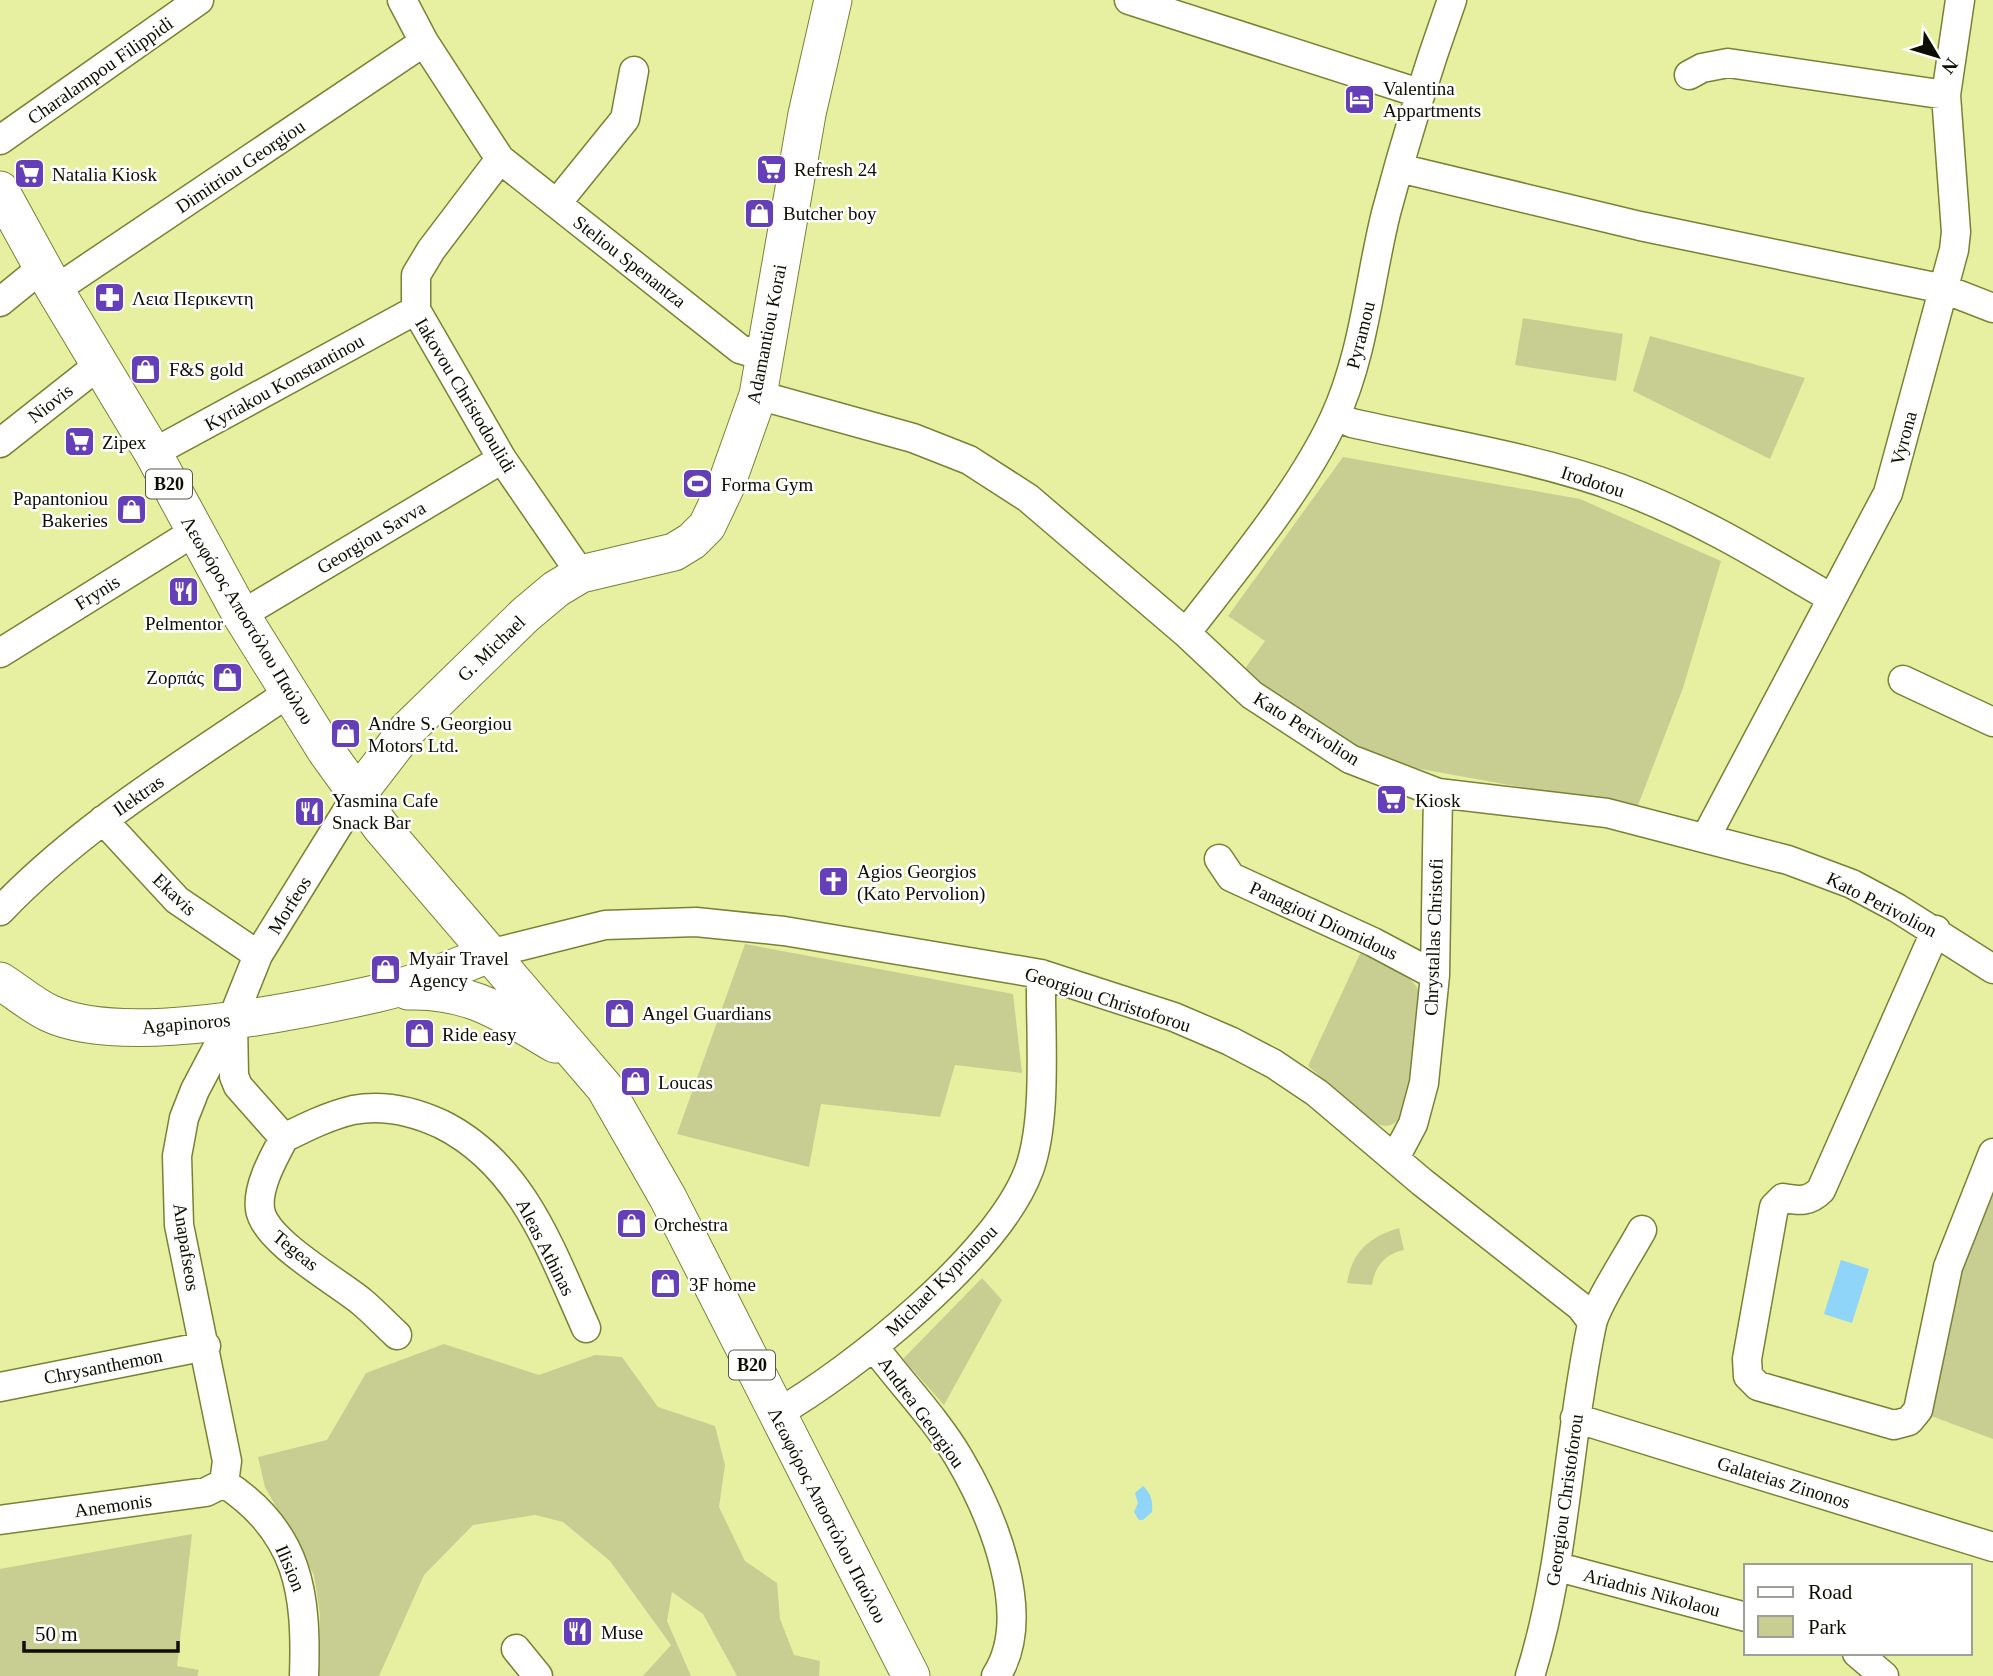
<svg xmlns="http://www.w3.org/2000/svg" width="1993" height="1676" font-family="'Times New Roman',serif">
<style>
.green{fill:#c8ce91}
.water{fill:#8fd4f9}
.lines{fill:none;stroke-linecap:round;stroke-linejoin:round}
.minor-casing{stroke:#7a8034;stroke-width:31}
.major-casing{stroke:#7a8034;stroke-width:39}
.minor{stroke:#fff;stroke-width:28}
.major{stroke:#fff;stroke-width:37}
.labels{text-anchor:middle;stroke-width:5;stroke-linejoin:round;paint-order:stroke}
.shield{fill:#fff;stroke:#56564c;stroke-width:2}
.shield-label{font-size:18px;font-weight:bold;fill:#0d0e00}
.street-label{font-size:19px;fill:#0d0e00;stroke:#fff}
.poi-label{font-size:19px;fill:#0d0e00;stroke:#fff;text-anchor:start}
</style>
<rect width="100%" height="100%" fill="#e7efa1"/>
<path class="green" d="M1523,318L1623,334L1616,381L1515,365Z
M1650,336L1805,378L1770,459L1633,391Z
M1343,457L1580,499L1721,561L1683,688L1637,808L1393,764L1335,740L1241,674L1265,641L1228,616Z
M745,944L1013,994L1022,1073L955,1065L940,1117L821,1104L809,1167L677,1134Z
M1367,953C1391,967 1417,975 1425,1004L1403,1112C1397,1125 1387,1130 1374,1122L1308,1066L1360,954Z
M1993,1173V1439L1923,1413L1966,1247Z
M1399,1228L1404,1250C1385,1254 1375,1266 1372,1285L1347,1283C1352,1252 1369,1237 1399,1228Z
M982,1278L1002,1300L944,1405L903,1359Z
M444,1344L539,1375L595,1355L622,1357L658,1407L715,1426L725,1465L719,1507L745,1561L777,1583L780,1619L794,1655L820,1661L819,1676H737L703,1614L672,1592L667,1621L691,1676H643L671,1645L610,1561L563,1522L535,1515L473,1525L424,1575L379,1676H319L320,1614L314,1575L265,1487L258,1457L327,1440L366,1373Z
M192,1534L177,1666L199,1670L197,1676H0V1569Z"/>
<path class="water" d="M1841,1260L1869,1269L1852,1323L1824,1314Z
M1143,1486C1151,1493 1153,1502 1152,1512L1143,1520H1139L1134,1512L1138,1503L1135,1493Z"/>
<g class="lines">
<defs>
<path id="minor" d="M402,0L424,42L500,159L740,349L764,356
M1129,0L1419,93
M1689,75L1702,68L1728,63L1946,95
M0,140L199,0
M500,159L431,250L416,275V310L502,459L581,574
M1399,168L1640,226L1944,289L1993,308
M557,203L625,119L634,71
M55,290L424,42
M0,302L43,267
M758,395L913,438L969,460L1028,498L1186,633L1252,695L1350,759L1438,793L1607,813L1788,860L1852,884L1897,908L1993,969
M1336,416L1352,423C1440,443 1534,457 1619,488C1695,516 1762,557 1831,598
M0,443L100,364
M153,453L416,310
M241,615L502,459
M1186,633C1236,568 1300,492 1334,419C1364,354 1369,282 1386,213C1405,141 1427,70 1452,0
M0,653L194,532
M1903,680L1993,722
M103,820L177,900L258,955
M1706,837L1888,493L1954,250L1956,232L1946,95L1960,0
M1219,859L1231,877L1373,942L1435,975
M0,911C83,824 189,761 288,693
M1936,930L1821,1190C1809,1202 1800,1201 1783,1198L1774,1207L1747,1359L1748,1376L1758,1386L1894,1425L1909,1421L1918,1410L1948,1267L1993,1153
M489,954L605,925L696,922L784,931L1041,974L1174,1017L1230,1041L1274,1064L1317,1093L1422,1182L1581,1307L1592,1322
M233,1022L234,1076L238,1086L284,1138
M284,1138C306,1127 328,1116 353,1110C384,1104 413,1111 441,1124C522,1164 551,1250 586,1328
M284,1138C274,1157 257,1186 260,1209C264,1241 337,1281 362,1302C374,1312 385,1324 397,1335
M1395,1158L1413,1124L1424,1083L1435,975L1438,793
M874,1347C901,1383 936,1419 959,1458C992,1514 1035,1616 996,1676
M0,1387L206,1346
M776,1414C853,1370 998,1254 1029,1170C1048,1118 1040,1031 1041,974
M1575,1418L1993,1547
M224,1483L227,1461L179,1225L177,1156L184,1118L195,1090L232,1020L258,955L357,795
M224,1483C299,1532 307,1593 304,1676
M0,1520L206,1492L224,1483
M1558,1567L1746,1617
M516,1649L538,1676
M1857,1653L1884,1676
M1530,1676C1566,1561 1567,1441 1592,1324C1596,1304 1631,1251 1642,1230"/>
<path id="major" d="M0,190L55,290L153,453L241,615L326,751L381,827L605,1088L668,1198L911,1676
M357,795L407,730L525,615L556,589L581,574L674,552L692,541L707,526L725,488L758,395L807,114L833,0
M0,981C16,991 32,1005 49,1013C123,1048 299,1011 379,993C417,984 453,968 489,954
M408,991C470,989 504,1014 555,1044"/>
</defs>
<use href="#minor" class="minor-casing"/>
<use href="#major" class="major-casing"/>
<use href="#minor" class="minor"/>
<use href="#major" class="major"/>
</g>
<defs>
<symbol id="hotel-square" viewBox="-11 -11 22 22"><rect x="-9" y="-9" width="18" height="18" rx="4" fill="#653fb7" stroke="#fff"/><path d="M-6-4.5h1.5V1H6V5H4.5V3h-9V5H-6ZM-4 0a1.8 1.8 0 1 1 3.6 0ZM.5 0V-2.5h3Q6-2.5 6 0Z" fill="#fff"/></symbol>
<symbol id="supermarket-square" viewBox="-11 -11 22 22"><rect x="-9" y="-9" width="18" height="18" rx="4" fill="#653fb7" stroke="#fff"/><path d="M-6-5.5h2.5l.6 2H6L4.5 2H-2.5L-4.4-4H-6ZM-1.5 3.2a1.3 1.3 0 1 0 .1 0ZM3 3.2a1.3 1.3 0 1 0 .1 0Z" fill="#fff"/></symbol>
<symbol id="shop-square" viewBox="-11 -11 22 22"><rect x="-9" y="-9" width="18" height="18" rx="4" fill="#653fb7" stroke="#fff"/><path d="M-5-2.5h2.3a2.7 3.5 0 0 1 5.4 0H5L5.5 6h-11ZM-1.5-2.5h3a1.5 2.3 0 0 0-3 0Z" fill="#fff"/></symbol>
<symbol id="pharmacy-square" viewBox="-11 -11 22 22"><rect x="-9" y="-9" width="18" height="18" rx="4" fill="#653fb7" stroke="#fff"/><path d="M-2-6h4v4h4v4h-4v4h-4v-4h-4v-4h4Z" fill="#fff"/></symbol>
<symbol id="stadium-square" viewBox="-11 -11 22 22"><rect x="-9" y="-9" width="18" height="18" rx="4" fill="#653fb7" stroke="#fff"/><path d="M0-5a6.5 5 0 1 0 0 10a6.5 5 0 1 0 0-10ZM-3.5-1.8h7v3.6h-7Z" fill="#fff"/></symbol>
<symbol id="restaurant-square" viewBox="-11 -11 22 22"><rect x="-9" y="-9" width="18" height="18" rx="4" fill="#653fb7" stroke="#fff"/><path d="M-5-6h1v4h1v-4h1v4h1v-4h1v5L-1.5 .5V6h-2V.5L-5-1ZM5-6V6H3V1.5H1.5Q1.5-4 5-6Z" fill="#fff"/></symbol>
<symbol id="church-square" viewBox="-11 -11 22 22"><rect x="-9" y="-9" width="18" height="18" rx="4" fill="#653fb7" stroke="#fff"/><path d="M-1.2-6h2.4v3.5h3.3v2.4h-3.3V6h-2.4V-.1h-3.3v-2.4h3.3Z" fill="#fff"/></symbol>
</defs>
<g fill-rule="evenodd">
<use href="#hotel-square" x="1342" y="82" width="35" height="35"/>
<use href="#supermarket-square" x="754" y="152" width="35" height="35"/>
<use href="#supermarket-square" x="12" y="156" width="35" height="35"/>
<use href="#shop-square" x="742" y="196" width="35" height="35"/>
<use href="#pharmacy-square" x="92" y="280" width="35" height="35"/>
<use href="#shop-square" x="128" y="352" width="35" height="35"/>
<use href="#supermarket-square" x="62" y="424" width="35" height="35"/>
<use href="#stadium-square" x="680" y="466" width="35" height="35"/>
<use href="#shop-square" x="114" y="492" width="35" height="35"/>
<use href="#restaurant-square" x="166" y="574" width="35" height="35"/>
<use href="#shop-square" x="210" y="660" width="35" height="35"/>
<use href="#shop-square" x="328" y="716" width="35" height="35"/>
<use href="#supermarket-square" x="1374" y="782" width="35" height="35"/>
<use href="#restaurant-square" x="292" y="794" width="35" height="35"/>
<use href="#church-square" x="816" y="864" width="35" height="35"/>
<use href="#shop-square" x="368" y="952" width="35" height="35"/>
<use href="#shop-square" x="602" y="996" width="35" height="35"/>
<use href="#shop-square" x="402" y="1016" width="35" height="35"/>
<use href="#shop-square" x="618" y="1064" width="35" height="35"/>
<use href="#shop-square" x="614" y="1206" width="35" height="35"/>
<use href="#shop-square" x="648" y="1266" width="35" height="35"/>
<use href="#restaurant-square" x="560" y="1614" width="35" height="35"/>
</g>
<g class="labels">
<g class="shield">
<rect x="146" y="469.5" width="46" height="29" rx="5"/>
<rect x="729" y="1350.5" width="46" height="29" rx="5"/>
</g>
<g class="shield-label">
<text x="169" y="490">B20</text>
<text x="752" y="1371">B20</text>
</g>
<g class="street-label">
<text transform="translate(100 70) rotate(-35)" y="7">Charalampou Filippidi</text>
<text transform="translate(240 166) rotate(-34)" y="7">Dimitriou Georgiou</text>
<text transform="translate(630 261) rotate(38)" y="7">Steliou Spenantza</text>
<text transform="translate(766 334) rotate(-79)" y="7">Adamantiou Korai</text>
<text transform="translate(1360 335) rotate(-76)" y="7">Pyramou</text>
<text transform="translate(284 382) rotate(-29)" y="7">Kyriakou Konstantinou</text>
<text transform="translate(466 395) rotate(59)" y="7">Iakovou Christodoulidi</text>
<text transform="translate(50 403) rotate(-38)" y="7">Niovis</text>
<text transform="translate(1903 438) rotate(-75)" y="7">Vyrona</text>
<text transform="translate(1593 481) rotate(18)" y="7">Irodotou</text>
<text transform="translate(371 537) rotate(-31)" y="7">Georgiou Savva</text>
<text transform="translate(97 592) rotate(-32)" y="7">Frynis</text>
<text transform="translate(248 620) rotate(59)" y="7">Λεωφόρος Αποστόλου Παύλου</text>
<text transform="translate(491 648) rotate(-44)" y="7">G. Michael</text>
<text transform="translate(1307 728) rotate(32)" y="7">Kato Perivolion</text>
<text transform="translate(138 795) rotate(-35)" y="7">Ilektras</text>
<text transform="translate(175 894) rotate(44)" y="7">Ekavis</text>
<text transform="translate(1882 904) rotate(27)" y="7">Kato Perivolion</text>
<text transform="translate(289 905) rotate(-58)" y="7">Morfeos</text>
<text transform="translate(1324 920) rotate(25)" y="7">Panagioti Diomidous</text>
<text transform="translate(1433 937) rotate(-88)" y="7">Chrystallas Christofi</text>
<text transform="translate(1108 999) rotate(18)" y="7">Georgiou Christoforou</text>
<text transform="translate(186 1023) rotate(-5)" y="7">Agapinoros</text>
<text transform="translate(187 1247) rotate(81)" y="7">Anapafseos</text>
<text transform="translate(546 1247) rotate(63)" y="7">Aleas Athinas</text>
<text transform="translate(296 1250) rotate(39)" y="7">Tegeas</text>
<text transform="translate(941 1280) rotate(-45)" y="7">Michael Kyprianou</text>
<text transform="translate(103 1366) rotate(-11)" y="7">Chrysanthemon</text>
<text transform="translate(922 1412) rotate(54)" y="7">Andrea Georgiou</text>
<text transform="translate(1784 1482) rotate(17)" y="7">Galateias Zinonos</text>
<text transform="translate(1564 1500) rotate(-82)" y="7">Georgiou Christoforou</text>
<text transform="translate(113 1505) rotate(-8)" y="7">Anemonis</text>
<text transform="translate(828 1515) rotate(63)" y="7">Λεωφόρος Αποστόλου Παύλου</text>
<text transform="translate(291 1568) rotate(67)" y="7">Ilision</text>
<text transform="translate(1652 1592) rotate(15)" y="7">Ariadnis Nikolaou</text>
</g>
<g class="poi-label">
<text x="1383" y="95">Valentina<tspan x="1383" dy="22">Appartments</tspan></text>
<text x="794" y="176">Refresh 24</text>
<text x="52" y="181">Natalia Kiosk</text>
<text x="783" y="220">Butcher boy</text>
<text x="132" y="305">Λεια Περικεντη</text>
<text x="169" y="376">F&amp;S gold</text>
<text x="102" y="449">Zipex</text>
<text x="721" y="491">Forma Gym</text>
<text x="108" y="505" text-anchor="end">Papantoniou<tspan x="108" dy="22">Bakeries</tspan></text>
<text x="184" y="630" text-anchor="middle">Pelmentor</text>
<text x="204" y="684" text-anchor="end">Ζορπάς</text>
<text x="368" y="730">Andre S. Georgiou<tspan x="368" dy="22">Motors Ltd.</tspan></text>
<text x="332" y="807">Yasmina Cafe<tspan x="332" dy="22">Snack Bar</tspan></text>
<text x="1415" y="807">Kiosk</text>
<text x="857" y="878">Agios Georgios<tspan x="857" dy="22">(Kato Pervolion)</tspan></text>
<text x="409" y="965">Myair Travel<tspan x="409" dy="22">Agency</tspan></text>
<text x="642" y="1020">Angel Guardians</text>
<text x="442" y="1041">Ride easy</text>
<text x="658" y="1089">Loucas</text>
<text x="654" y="1231">Orchestra</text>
<text x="689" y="1291">3F home</text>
<text x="601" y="1639">Muse</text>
</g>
</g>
<rect x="1744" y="1564" width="228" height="91" fill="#ffffff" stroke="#9e9f99" stroke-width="2"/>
<rect x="1758" y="1587" width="35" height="10" fill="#ffffff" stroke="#9e9f99" stroke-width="2"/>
<text x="1808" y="1599" font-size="21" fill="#0d0e00">Road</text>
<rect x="1758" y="1616" width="35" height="21" fill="#c8ce91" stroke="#9e9f99" stroke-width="2"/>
<text x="1808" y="1634" font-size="21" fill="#0d0e00">Park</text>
<g transform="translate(1937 56) rotate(128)" stroke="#ffffff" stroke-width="5" paint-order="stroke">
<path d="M0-5L12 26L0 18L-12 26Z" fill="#0d0e00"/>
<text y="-10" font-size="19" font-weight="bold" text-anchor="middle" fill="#0d0e00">N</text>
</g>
<path d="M24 1641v10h154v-10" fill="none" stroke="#0d0e00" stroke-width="3.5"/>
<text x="35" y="1641" font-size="21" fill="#0d0e00" stroke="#ffffff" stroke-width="5" paint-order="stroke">50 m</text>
</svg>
